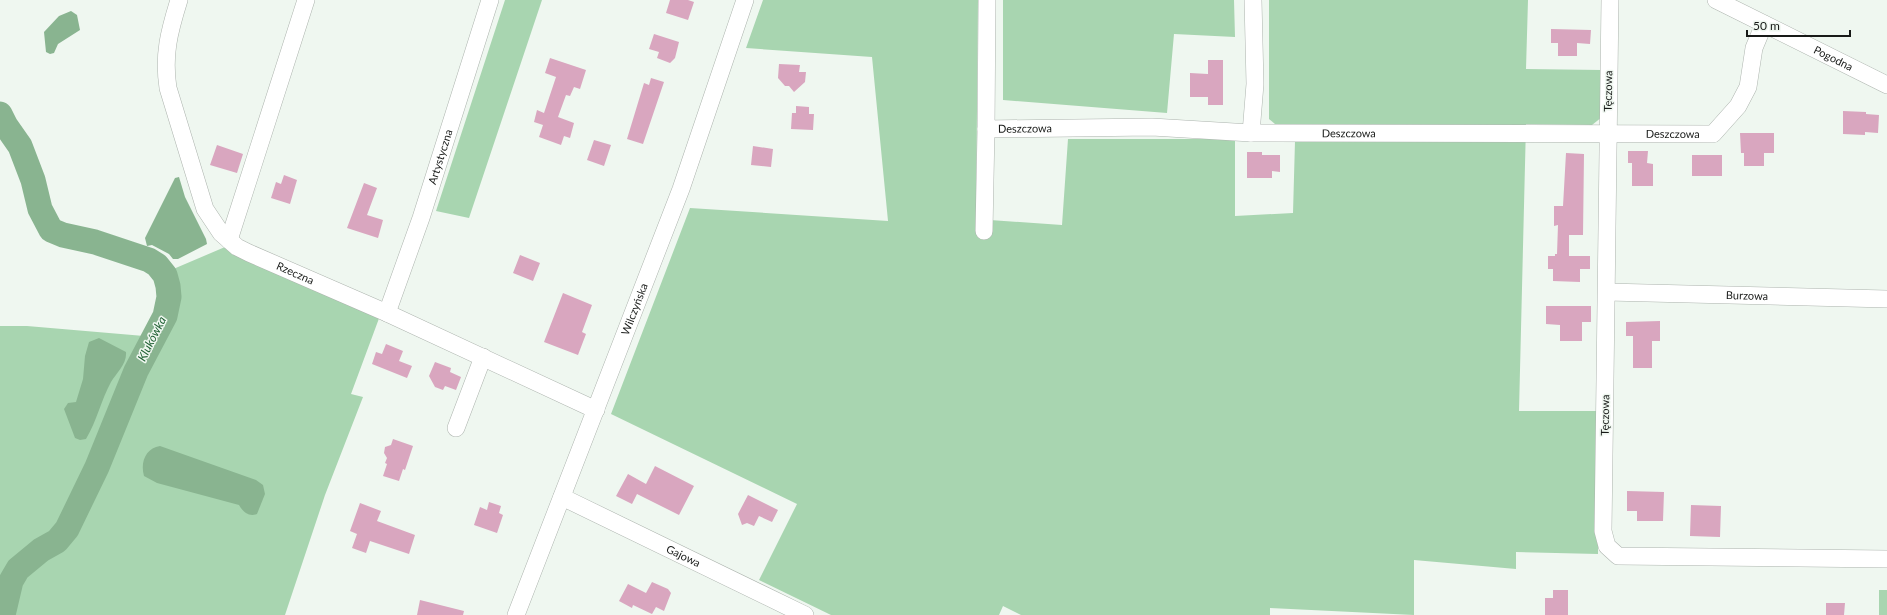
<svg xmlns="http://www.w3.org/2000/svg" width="1887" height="615" font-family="Lato,sans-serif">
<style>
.green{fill:#a8d5b0}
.water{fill:#89b490}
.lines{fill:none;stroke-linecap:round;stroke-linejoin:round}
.river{stroke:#89b490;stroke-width:25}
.building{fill:#d9a6bf}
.minor-casing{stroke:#adb4ae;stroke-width:18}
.minor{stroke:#fff;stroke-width:17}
.labels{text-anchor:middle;stroke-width:3;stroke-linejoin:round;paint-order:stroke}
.street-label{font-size:11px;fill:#181a18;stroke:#eff7f0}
.water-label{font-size:12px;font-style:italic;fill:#226235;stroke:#eff7f0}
</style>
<rect width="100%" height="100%" fill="#eff7f0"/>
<path class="green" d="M505,0H542L469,218L436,211Z
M763,0H978L976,219L1062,225L1068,139H1235V216L1293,213L1295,141L1269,119V0H1528L1526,69L1602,70V117L1592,125L1526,124L1519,411H1598V554L1516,552V569L1414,560V615L1270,608V615H1021L1003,606L999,615H831L759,580L797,504L611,414L690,208L888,221L872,57L746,48Z
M1003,0H1234L1235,37L1174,34L1167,113L1003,100Z
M225,247L381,313L351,394L363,397L325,495L285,615H0V326H27L144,336C160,306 164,299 151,266L171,270Z
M1879,590H1887V615H1879Z"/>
<path class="water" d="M71,11L77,15L80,30L58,44L54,53L50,54L46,52L44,32L59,16Z
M179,177L185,197L206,239L207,244L178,259H173L169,254L152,245L147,246L145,238L175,178Z
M99,338L126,352C127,364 117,372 111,382C101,400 97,421 86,439L80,440L75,438L64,409L68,403L76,402L83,379L85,356L89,342Z
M160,446L256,480L263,485L265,494L257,514C249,517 243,512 239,505L157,483L144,476C140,462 146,448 160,446Z"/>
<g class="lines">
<path class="river" d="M0,114L6,126L20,146L33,180L40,209L51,230L63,235L95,242L149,260L157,265L165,275L168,286L169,297L165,316L136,371L97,467L67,529L57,541L41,550L18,569L11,581L3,615"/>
</g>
<path class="building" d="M670,0H688L694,2L688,20L666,13Z
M1551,29L1591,30L1590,44L1577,43V56H1558V43H1551Z
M654,34L679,42L675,58L670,63L657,58L659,52L649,49Z
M550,58L586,70L580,89L574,87L570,96L566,95L558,117L574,123L570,138L564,136L561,145L539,137L543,125L534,122L537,110L544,113L556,77L545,73Z
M1208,60H1223V105H1208V97H1190V73L1208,74Z
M779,64L800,65L799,72H806L805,82L794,92L789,86H785L778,78Z
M651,78L664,82L643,144L627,139L644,83L649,85Z
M796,106L809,107V114H814L813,130L791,129L792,113H796Z
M1843,111L1866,112V114L1879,115L1878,133L1865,132V135L1843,134Z
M1740,133H1774V153H1764V166H1744V153H1741Z
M594,140L611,145L604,166L587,160Z
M217,145L243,154L237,173L210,165Z
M753,146L773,149L771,167L751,165Z
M1628,151H1648L1647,163L1653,164V186H1632V163H1628Z
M1247,152H1262V155H1280V172L1272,171V178H1247Z
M1566,153L1584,154L1583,235H1569V256H1590V269H1580V282L1553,281V269H1548V256H1555V254H1557L1558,225L1554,226V206H1563Z
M1692,155H1722V176H1692Z
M284,175L297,180L290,204L271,198L276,182L281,184Z
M364,183L377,188L367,215L383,220L378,238L347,228Z
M520,255L540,263L533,281L513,273Z
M563,293L592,305L582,332L586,334L578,355L544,342Z
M1546,306H1591V322H1582V341H1560V325L1546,324Z
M1660,321V341H1652V368H1633V336H1626V322Z
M386,344L403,351L399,361L412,366L407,378L372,364L376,352L382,354Z
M435,362L451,368L450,372L461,377L456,390L445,386L443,390L435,387L429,376Z
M393,439L413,446L405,470L403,469L399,481L383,476L387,464L385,463L387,458L384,453L385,447L391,445Z
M655,466L694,486L679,515L637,494L632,504L616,496L628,474L646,484Z
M1627,491L1664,492L1663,521H1637V511H1627Z
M748,495L778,510L772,522L759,516L754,526L747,523L742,525L738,514Z
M489,502L501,506L499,513L503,515L497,533L474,525L480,507L487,510Z
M360,503L381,511L377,521L415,535L409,554L370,541L366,553L352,548L357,534L350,531Z
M1691,505L1721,506L1720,537L1690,536Z
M652,582L668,589L671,593L664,611L656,607L652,614L633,605L632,608L619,601L628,584L646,593Z
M1553,590H1568V615H1545V598H1553Z
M420,600L464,611L463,615H417Z
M1826,603H1845L1844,615H1826Z"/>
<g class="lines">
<defs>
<g id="minor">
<path id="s1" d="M179,0C169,32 163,55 168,88L205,209L221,233L237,247L249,253L387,313L596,410"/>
<path id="s2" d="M987,0L986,129L1152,127L1251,133L1713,134L1738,106L1748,87L1754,48L1764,24"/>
<path d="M1610,0L1603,531L1607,546L1618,556L1887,559"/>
<path id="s3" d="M1716,0L1887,85"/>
<path d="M1251,133L1255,84L1253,0"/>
<path d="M984,231L986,129"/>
<path d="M229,240L306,0"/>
<path id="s4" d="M1607,292L1887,299"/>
<path id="s5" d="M387,313L421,218L490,0"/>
<path d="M456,428L483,357"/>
<path id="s6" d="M562,497L805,615"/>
<path id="s7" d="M516,615L681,189L745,0"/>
</g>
</defs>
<use href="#minor" class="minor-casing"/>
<use href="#minor" class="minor"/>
</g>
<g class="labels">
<g class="street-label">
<text dy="4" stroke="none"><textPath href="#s3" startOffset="131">Pogodna</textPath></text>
<text transform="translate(1608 91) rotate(-89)" y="4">Tęczowa</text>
<text dy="4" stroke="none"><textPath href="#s2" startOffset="168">Deszczowa</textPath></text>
<text dy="4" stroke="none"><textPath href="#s2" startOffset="492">Deszczowa</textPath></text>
<text dy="4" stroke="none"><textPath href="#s2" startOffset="816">Deszczowa</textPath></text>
<text dy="4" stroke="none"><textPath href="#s5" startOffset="165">Artystyczna</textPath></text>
<text dy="4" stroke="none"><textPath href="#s1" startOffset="330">Rzeczna</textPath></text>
<text dy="4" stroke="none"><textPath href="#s4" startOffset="140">Burzowa</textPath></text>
<text dy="4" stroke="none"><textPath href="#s7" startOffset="328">Wilczyńska</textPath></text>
<text transform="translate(1605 415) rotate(-89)" y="4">Tęczowa</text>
<text dy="4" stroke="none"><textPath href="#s6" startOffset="135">Gajowa</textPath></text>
</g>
<g class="water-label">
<text transform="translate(152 339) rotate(-63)" y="4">Klukówka</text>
</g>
</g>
<path d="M1747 30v6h103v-6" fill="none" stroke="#181a18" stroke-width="2"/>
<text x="1753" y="30" font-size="12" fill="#181a18" stroke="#eff7f0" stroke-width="3" paint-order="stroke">50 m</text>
</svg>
